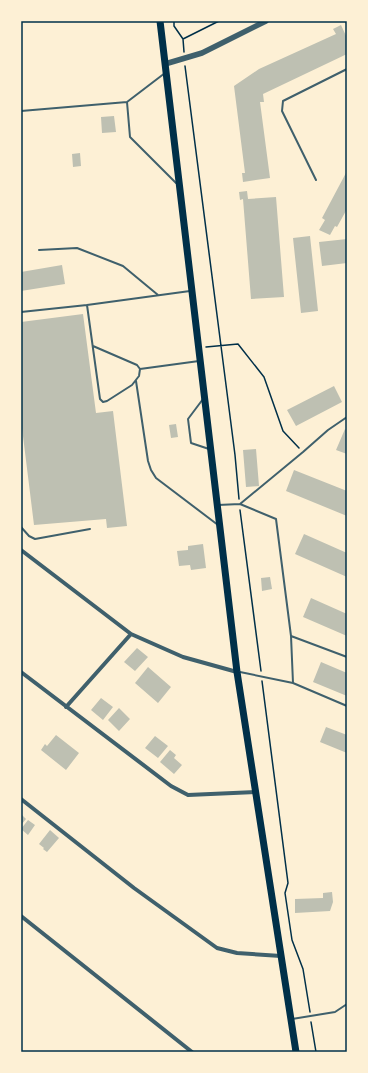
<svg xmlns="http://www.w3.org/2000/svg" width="368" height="1073" font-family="Barlow,sans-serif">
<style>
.building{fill:#bec0b2}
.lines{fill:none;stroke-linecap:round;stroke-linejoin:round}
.path{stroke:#003049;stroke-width:1.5}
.service{stroke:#3f606c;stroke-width:2}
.minor{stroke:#3f606c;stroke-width:4}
.tertiary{stroke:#3f606c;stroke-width:5.5}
.primary{stroke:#003049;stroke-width:7}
.neatline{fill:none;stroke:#003049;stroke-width:1.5}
</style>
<rect width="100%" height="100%" fill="#fdf0d5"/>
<path class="building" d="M341,25L347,38V54L263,94L264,102H260L270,178L243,182L242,173H245L234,86L259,69L336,34L333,29Z
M114,116L116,132L102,133L101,117Z
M80,153L81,166L73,167L72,154Z
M347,171V209L337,227L335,226L330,235L319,230L325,220L322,218Z
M247,191L248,199L276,197L284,297L251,299L243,199L240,200L239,192Z
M310,236L318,311L301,313L293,238Z
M347,239V263L322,266L319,242Z
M62,265L65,284L21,291V272Z
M83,314L96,413L113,411L127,526L107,528L106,519L34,525L21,420V322Z
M334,386L342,402L296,426L287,410Z
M176,424L178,437L171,438L169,425Z
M345,429L347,431V454L336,450Z
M256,449L259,486L246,487L243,450Z
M294,470L347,491V516L286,491Z
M304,534L347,553V577L295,554Z
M203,544L206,568L191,570L190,565L179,566L177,551L188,550V546Z
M270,577L272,589L262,591L261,578Z
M311,598L347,614V636L303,617Z
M137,648L148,657L135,671L124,662Z
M321,662L347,673V696L313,682Z
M148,667L171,687L158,703L135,683Z
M101,698L113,707L103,720L91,710Z
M119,708L130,719L119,731L108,720Z
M326,727L347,735V753L320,742Z
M56,735L79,753L66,770L41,750L45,744L47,746Z
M155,736L168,746L158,758L145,748Z
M170,750L176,755L174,758L182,765L174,774L160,762Z
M22,815L26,819L21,825V817Z
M28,820L35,825L28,835L21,829Z
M50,830L59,838L47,852L43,849L44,848L39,844Z
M332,892L333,902L330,911L295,913V899L323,898V893Z"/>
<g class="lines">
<path class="path" d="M174,21V26L183,39L184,52
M183,39L219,21
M185,66L221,346L235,455L239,499
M206,347L238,344L264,377L283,431L299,448
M240,510L261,671
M262,681L288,883L285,893L292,940L303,969L310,1012
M311,1022L316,1052"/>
<path class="service" d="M346,21L347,24
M127,102L130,137L176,183
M21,111L127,102L165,73
M316,180L282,111L283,101L347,69
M39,250L77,248L123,266L158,295
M87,305L100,399L103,402L107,401L132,385L139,376L140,369L137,365L93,346
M21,312L87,305L190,291
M140,369L199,361
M136,381L148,461L151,470L156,478L218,525
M203,399L188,419L191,443L209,449
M240,504L303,452L328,430L347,417
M218,505L240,504L276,519L291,636L347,657
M21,527L29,536L35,539L90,529
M291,636L293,683
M240,672L293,683L347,706
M292,1019L335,1012L347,1004"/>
<path class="minor" d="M21,550L131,634L183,657L237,672
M21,672L171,786L188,795L256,792
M66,707L131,634
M21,799L134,888L217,948L237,953L281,956
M21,916L192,1052"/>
<path class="tertiary" d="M165,64L202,53L266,21"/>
<path class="primary" d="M160,21L237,672L296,1052"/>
</g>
<rect width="368" height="1073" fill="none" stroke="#fdf0d5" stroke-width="44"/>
<rect x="22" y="22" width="324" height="1029" class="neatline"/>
</svg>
